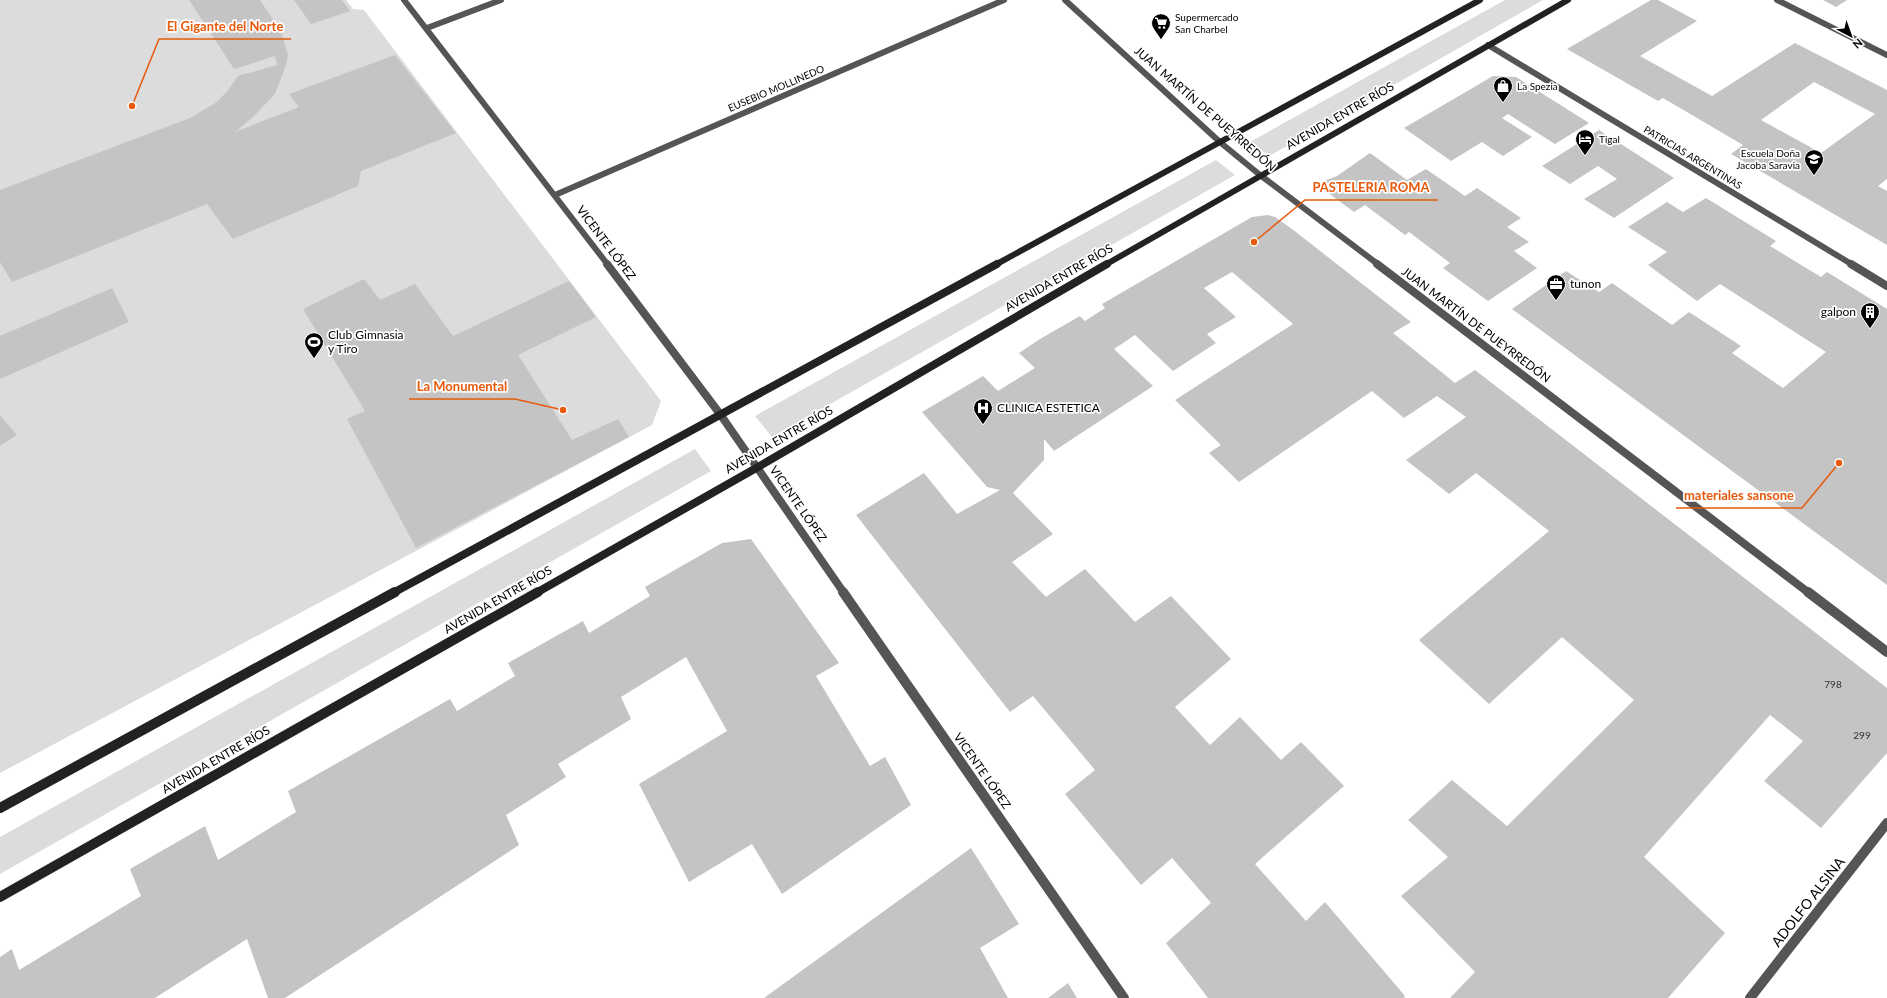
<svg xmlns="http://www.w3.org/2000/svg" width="1887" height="998" font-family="Lato,sans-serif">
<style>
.green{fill:#dcdcdc}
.building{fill:#c4c4c4;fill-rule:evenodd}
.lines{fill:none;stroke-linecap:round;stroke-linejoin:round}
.street-far2{stroke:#555;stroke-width:6}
.street-far1{stroke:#555;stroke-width:8}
.street{stroke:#555;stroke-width:10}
.secondary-far2{stroke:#222;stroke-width:6}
.secondary-far1{stroke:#222;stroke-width:8}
.secondary{stroke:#222;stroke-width:10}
.labels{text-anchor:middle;stroke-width:3.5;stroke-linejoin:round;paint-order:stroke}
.far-poi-label{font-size:10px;fill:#000;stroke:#fff;text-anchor:start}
.far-street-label{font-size:10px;fill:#000;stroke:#fff}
.number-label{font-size:10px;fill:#313131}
.street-label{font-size:12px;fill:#000;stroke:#fff}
.poi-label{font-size:12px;fill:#000;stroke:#fff;text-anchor:start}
.near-street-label{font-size:14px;fill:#000;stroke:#fff}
.leader{fill:none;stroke:#e8590c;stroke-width:1.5}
.callout-dot{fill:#e8590c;stroke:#fff;stroke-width:1.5}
.callout-label{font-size:13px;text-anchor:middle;font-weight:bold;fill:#e8590c;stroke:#fff;stroke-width:3.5;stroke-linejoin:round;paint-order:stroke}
</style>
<rect width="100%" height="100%" fill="#fff"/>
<path class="green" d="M0,0H346L353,9L364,10L661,401L652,425L0,773Z
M1505,0H1543L1269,156L1250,142Z
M1216,160L1235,175L772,437L755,416Z
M695,449L711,471L0,874V837Z"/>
<path class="building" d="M189,0H260L281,32L284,41L288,55L286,65L275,94L252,118L235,132L299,107L289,94L395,55L456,133L361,171L358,186L233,239L207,204L12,282L0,262V190L190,118L217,102L229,89L238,76L277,65L275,56L234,69Z
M294,0H342L350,11L311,24Z
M1651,0H1658L1697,21L1640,56L1712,96L1795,43L1887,90V179L1878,186L1887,191V245L1731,154L1743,145L1663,98L1658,101L1567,49ZM1814,82L1875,114L1821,153L1761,120Z
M1823,0H1847L1836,7Z
M1493,76L1516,77L1589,123L1555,144L1508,114L1502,118L1532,137L1503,156L1482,142L1451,161L1404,128Z
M1599,130L1674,178L1614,218L1584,199L1617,179L1598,166L1570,184L1542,166Z
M1370,153L1407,180L1426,169L1465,196L1477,188L1521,218L1507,227L1529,242L1514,251L1537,268L1488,301L1443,268L1450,263L1409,232L1405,235L1365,205L1354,212L1316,184L1337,176Z
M1706,198L1776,241L1770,246L1821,277L1827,272L1887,309V585L1512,309L1566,271L1599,292L1612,283L1672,325L1689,312L1741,346L1732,353L1783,388L1826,352L1720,284L1697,301L1648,265L1667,252L1628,227L1667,202L1683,212Z
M1268,215L1275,217L1292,229L1411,322L1393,333L1455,383L1475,370L1887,688V753L1821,828L1764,781L1803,741L1770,715L1644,857L1725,933L1668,998H1450L1475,972L1401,896L1448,857L1408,820L1452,780L1507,826L1634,700L1562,637L1489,704L1419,640L1549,531L1476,473L1449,494L1406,460L1466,417L1437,396L1404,418L1372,391L1239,482L1209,453L1221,445L1175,400L1293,324L1232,272L1204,288L1236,317L1207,334L1216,343L1173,371L1135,335L1114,349L1153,386L1054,451L1044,439V460L1013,493L1053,534L1012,562L1046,597L1085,569L1135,622L1171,596L1231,659L1175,707L1210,745L1240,717L1281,760L1301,742L1344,786L1255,864L1306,921L1325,902L1405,996L1404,998H1208L1166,943L1211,903L1172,858L1141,885L1065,794L1095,770L1033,696L1010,712L856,515L924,473L957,514L1000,490L987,487L922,412L983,376L998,391L1035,368L1019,353L1040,339L1080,316L1085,321L1105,308L1102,304L1252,217Z
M364,279L380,300L415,284L453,336L569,281L596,317L518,355L572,440L618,419L629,437L416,548L347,419L365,411L303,309Z
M112,288L129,322L0,379V336Z
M0,415L17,435L0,446Z
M751,539L839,663L816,676L870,766L885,757L911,805L782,894L752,844L689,882L639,784L727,731L686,657L621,697L631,719L558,764L566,777L506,815L519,845L285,998H268L247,939L155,998H0V957L12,949L19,970L141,896L130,869L205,826L218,860L296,812L288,791L450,699L457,711L515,676L508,663L583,621L589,633L650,596L645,587L722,543Z
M971,848L1019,924L980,948L1008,998H764Z
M1068,983L1077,998H1048Z"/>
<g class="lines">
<path class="street-far2" d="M404,0L608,265
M1065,0L1221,143L1260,175L1379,265
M1777,0L1887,55
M427,28L501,0
M1488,45L1853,265
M555,195L1004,0"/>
<path class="street-far1" d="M607,264L720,414L844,593
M1377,264L1809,593
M1851,264L1887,286"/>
<path class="street" d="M843,592L1124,998
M1808,592L1887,652
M1750,998L1887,823"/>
<path class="secondary-far2" d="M995,265L1480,0
M1105,265L1568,0"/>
<path class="secondary-far1" d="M393,593L997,264
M536,593L758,467L1107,264"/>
<path class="secondary" d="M0,808L395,592
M0,897L538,592"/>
</g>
<defs>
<symbol id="supermarket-pin" viewBox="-11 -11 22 30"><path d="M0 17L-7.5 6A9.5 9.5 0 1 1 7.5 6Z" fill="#000" stroke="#fff"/><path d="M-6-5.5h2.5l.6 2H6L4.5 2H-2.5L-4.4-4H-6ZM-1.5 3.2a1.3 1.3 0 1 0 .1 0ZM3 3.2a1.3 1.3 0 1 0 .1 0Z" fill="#fff"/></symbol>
<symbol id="shop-pin" viewBox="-11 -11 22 30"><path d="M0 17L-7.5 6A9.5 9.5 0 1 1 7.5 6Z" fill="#000" stroke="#fff"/><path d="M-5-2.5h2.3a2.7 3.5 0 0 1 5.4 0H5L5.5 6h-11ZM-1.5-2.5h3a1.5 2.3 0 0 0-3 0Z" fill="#fff"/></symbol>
<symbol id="hotel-pin" viewBox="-11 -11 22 30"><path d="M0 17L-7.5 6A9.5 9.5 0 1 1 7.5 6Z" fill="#000" stroke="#fff"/><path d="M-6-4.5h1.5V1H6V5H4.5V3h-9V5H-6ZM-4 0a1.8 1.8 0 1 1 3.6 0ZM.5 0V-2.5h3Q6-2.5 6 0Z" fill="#fff"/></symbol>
<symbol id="school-pin" viewBox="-11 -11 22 30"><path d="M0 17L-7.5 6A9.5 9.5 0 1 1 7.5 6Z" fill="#000" stroke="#fff"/><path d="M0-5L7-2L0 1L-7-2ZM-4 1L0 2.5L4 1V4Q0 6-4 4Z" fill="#fff"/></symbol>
<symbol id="office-pin" viewBox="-11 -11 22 30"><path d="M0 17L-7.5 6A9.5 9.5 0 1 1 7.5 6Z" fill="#000" stroke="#fff"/><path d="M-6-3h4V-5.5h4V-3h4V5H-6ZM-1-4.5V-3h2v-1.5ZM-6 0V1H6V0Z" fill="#fff"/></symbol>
<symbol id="building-pin" viewBox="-11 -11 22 30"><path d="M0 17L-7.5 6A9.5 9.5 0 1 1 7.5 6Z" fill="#000" stroke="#fff"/><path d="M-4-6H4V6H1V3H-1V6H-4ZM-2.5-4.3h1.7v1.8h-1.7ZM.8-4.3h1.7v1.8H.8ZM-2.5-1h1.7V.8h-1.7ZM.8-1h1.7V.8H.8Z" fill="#fff"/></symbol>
<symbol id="stadium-pin" viewBox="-11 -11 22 30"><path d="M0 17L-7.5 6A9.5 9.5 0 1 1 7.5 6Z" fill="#000" stroke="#fff"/><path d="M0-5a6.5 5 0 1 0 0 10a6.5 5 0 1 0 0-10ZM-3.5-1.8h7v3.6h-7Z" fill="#fff"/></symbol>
<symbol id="hospital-pin" viewBox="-11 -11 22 30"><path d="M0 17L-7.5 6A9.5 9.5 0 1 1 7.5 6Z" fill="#000" stroke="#fff"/><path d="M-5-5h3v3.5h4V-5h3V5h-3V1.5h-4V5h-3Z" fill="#fff"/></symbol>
</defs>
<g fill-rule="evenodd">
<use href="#supermarket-pin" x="1150" y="12" width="22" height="30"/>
<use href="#shop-pin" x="1492" y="75" width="22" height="30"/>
<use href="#hotel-pin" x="1574" y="128" width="22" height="30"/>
<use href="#school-pin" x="1803" y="148" width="22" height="30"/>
<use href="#office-pin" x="1545" y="273" width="22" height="30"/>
<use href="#building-pin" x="1859" y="301" width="22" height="30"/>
<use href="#stadium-pin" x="303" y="331" width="22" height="30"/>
<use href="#hospital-pin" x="972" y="397" width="22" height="30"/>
</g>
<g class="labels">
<g class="far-poi-label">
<text x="1175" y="21">Supermercado<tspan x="1175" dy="12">San Charbel</tspan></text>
<text x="1517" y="90">La Spezia</text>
<text x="1599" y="143">Tigal</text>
<text x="1800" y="157" text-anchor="end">Escuela Doña<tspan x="1800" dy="12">Jacoba Saravia</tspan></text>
</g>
<g class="far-street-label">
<text transform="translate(776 88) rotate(-23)" y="4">EUSEBIO MOLLINEDO</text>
<text transform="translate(1693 157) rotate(31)" y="4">PATRICIAS ARGENTINAS</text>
</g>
<g class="number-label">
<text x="1833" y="688">798</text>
<text x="1862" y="739">299</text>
</g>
<g class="street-label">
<text transform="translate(1205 109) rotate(41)" y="4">JUAN MARTÍN DE PUEYRREDÓN</text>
<text transform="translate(1340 116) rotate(-30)" y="4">AVENIDA ENTRE RÍOS</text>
<text transform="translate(606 243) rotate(53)" y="4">VICENTE LÓPEZ</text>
<text transform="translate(1059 278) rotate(-30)" y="4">AVENIDA ENTRE RÍOS</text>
<text transform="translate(1476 325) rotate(37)" y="4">JUAN MARTÍN DE PUEYRREDÓN</text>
<text transform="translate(779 440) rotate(-30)" y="4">AVENIDA ENTRE RÍOS</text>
<text transform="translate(798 504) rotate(55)" y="4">VICENTE LÓPEZ</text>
<text transform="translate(498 600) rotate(-30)" y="4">AVENIDA ENTRE RÍOS</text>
<text transform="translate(216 760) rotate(-30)" y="4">AVENIDA ENTRE RÍOS</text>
<text transform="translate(982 771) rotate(55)" y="4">VICENTE LÓPEZ</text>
</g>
<g class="poi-label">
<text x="1570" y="288">tunon</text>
<text x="1856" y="316" text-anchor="end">galpon</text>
<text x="328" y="339">Club Gimnasia<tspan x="328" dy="14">y Tiro</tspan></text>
<text x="997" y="412">CLINICA ESTETICA</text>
</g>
<g class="near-street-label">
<text transform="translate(1808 902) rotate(-52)" y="5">ADOLFO ALSINA</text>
</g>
</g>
<path class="leader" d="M132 106L159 39H291M1254 242L1305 200H1438M563 410L515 399H409M1839 463L1802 508H1676"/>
<g class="callout-dot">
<circle cx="132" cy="106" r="4"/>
<circle cx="1254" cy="242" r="4"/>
<circle cx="563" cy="410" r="4"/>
<circle cx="1839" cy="463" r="4"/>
</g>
<g class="callout-label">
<text x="225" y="31">El Gigante del Norte</text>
<text x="1371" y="192">PASTELERIA ROMA</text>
<text x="462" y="391">La Monumental</text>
<text x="1739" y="500">materiales sansone</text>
</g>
<g transform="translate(1851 36) rotate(139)" stroke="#ffffff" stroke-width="3" paint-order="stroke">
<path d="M0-3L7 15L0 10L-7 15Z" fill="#000000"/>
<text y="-6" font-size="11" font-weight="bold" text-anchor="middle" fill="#000000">N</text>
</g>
</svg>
